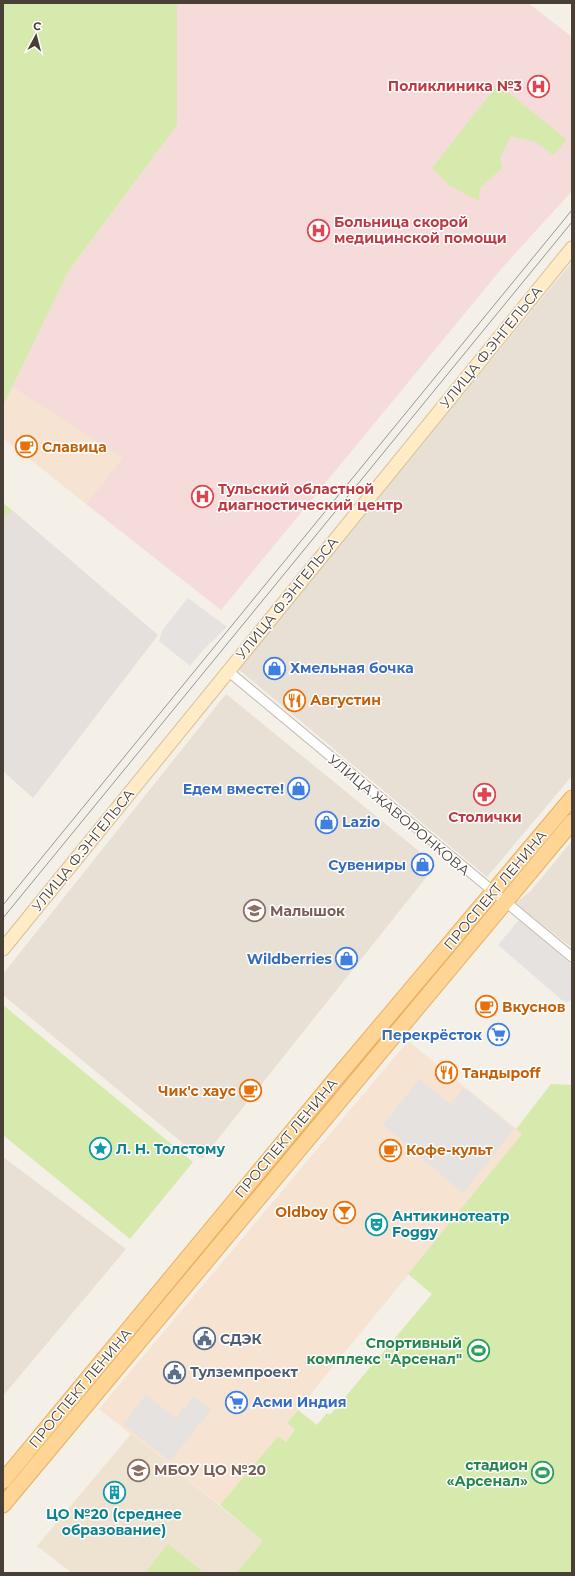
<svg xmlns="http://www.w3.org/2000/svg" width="575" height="1576" font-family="Montserrat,sans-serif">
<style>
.residential{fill:#e8e0d5}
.commercial{fill:#f7e3d1}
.industrial{fill:#e6e0dc}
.education{fill:#eee2d0}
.medical{fill:#f5dbda}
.green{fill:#d6eaae}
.parking{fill:#e5e2df}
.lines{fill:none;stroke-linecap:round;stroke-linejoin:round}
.street-casing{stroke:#c3b8ac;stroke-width:11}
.secondary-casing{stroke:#d9c097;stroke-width:15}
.primary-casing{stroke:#e8b061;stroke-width:17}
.street{stroke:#fff;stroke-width:9}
.secondary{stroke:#ffebc6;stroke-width:13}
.primary{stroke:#ffd595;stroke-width:15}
.tram{stroke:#979797;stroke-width:1}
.labels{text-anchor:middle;stroke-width:3;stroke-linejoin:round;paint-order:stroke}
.health-label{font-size:14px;font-weight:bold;fill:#be3a42;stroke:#fff;text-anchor:start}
.street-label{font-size:14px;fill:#483f36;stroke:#fff}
.food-label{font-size:14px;font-weight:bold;fill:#c56008;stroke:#fff;text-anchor:start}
.shop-label{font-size:14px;font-weight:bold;fill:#366cbe;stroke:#fff;text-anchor:end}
.education-label{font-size:14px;font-weight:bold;fill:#785e54;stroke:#fff;text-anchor:start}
.culture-label{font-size:14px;font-weight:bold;fill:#0d838f;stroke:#fff;text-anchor:start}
.service-label{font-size:14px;font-weight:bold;fill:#4e5e75;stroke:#fff;text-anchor:start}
.leisure-label{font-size:14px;font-weight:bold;fill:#27864d;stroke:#fff;text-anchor:end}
</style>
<rect width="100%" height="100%" fill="#f4efe7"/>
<path class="residential" d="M572,262V776L487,877L237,668Z
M226,694L436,865L202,1159L3,995V974Z
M572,841V948L515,903L530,892Z
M3,1157L126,1249L3,1396Z"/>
<path class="commercial" d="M12,387L124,458L86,504L3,438V406Z
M408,1041L523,1134L287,1423L295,1430L286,1442L278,1436L220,1505L99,1409Z"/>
<path class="industrial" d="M12,510L158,635L33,798L3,771V520Z"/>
<path class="education" d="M131,1434L263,1541L236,1573H72L37,1546Z"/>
<path class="medical" d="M177,3H528L572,37V191L502,268L221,610L86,504L123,458L12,387L68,272L177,125Z"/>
<path class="green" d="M3,3H177V125L68,272L3,406Z
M498,84L567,140L553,155L536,142L511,136L500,159L502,168L480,188L479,201L450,186L432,168Z
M3,503L12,510L3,520Z
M3,1005L193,1162L130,1239L3,1135Z
M551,1084L572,1085V1573H236L263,1541L220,1505L278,1436L286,1442L295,1430L287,1423L298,1410L317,1425L327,1413L330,1415L432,1294L408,1274L522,1134L516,1129Z
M168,1544L201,1570L199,1573H145Z"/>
<path class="parking" d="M188,598L227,627L204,649L190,666L159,641L163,629Z
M519,920L572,965L571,1000L567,1002L563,1001L498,945Z
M419,1079L450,1104L463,1089L467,1090L514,1129L463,1193L383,1125Z
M146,1395L176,1418L194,1396L211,1410L170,1461L123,1424Z"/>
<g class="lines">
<defs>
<path id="street" d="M228,671L572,957"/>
<path id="secondary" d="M3,949L572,248"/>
<path id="primary" d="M3,1481L333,1082L572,798
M3,1505L572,822"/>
</defs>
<use href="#street" class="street-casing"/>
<use href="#secondary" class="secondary-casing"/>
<use href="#primary" class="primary-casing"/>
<use href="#street" class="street"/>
<use href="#secondary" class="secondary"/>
<use href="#primary" class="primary"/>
<path class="tram" d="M3,905L572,210
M3,918L572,222"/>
</g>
<defs>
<symbol id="hospital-ring" viewBox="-11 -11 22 22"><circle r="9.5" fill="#fff" stroke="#e0444e" stroke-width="1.5"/><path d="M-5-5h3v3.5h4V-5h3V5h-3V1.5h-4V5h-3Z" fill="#e0444e"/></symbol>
<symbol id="cafe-ring" viewBox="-11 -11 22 22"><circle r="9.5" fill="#fff" stroke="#e8710a" stroke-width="1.5"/><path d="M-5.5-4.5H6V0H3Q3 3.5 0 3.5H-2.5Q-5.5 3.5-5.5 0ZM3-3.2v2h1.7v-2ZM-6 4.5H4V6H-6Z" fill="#e8710a"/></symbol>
<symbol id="shop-ring" viewBox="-11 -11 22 22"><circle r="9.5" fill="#fff" stroke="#3f7fe0" stroke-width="1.5"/><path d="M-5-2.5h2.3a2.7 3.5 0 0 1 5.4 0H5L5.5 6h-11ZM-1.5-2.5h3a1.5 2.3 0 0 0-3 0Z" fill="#3f7fe0"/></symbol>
<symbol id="restaurant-ring" viewBox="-11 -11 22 22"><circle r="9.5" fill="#fff" stroke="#e8710a" stroke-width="1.5"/><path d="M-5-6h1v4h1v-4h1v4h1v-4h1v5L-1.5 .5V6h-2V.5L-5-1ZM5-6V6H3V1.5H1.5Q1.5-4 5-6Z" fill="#e8710a"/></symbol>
<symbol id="pharmacy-ring" viewBox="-11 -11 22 22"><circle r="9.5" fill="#fff" stroke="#e0444e" stroke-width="1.5"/><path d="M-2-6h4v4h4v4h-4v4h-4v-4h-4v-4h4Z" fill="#e0444e"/></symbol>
<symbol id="school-ring" viewBox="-11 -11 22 22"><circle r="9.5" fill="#fff" stroke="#8d6e63" stroke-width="1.5"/><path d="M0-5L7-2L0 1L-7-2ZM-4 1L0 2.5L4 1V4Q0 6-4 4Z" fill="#8d6e63"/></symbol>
<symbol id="supermarket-ring" viewBox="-11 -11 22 22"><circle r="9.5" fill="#fff" stroke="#3f7fe0" stroke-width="1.5"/><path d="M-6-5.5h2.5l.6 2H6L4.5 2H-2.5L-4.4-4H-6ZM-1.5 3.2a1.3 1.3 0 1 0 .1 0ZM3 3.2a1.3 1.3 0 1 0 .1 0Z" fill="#3f7fe0"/></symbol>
<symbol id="sight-ring" viewBox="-11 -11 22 22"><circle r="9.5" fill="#fff" stroke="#0f9aa8" stroke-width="1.5"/><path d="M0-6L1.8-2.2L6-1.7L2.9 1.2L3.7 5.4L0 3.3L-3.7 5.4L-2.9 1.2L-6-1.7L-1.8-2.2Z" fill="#0f9aa8"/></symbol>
<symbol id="bar-ring" viewBox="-11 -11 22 22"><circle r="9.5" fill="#fff" stroke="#e8710a" stroke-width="1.5"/><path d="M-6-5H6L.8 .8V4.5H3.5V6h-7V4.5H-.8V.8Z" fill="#e8710a"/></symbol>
<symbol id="theatre-ring" viewBox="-11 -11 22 22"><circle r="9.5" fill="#fff" stroke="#0f9aa8" stroke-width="1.5"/><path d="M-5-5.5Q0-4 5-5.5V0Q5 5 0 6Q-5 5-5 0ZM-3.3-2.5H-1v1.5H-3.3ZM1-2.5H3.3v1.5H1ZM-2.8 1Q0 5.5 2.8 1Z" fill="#0f9aa8"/></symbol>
<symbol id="civic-ring" viewBox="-11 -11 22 22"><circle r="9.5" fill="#fff" stroke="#5c6f8a" stroke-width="1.5"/><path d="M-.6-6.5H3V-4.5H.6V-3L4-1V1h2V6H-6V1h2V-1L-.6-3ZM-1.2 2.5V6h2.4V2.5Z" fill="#5c6f8a"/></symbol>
<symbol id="stadium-ring" viewBox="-11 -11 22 22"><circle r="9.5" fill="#fff" stroke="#2e9e5b" stroke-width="1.5"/><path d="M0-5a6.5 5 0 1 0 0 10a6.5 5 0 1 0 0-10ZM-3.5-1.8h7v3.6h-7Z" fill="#2e9e5b"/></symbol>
<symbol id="building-ring" viewBox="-11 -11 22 22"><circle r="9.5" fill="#fff" stroke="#0f9aa8" stroke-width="1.5"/><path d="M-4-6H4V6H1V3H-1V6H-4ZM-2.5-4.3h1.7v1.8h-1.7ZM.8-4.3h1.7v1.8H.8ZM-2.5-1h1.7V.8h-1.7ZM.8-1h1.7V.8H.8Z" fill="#0f9aa8"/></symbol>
</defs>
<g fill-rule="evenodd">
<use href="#hospital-ring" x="526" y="74" width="25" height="25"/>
<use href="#hospital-ring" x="306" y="218" width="25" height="25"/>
<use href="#cafe-ring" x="14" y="434" width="25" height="25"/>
<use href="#hospital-ring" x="190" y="484" width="25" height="25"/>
<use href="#shop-ring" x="262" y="656" width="25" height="25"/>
<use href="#restaurant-ring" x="282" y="688" width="25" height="25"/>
<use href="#shop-ring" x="286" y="776" width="25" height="25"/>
<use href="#pharmacy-ring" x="472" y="782" width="25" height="25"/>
<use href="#shop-ring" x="314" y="810" width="25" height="25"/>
<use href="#shop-ring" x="410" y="852" width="25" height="25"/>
<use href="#school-ring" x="242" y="898" width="25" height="25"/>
<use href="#shop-ring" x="334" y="946" width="25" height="25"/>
<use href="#cafe-ring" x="474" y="994" width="25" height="25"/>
<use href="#supermarket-ring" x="486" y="1022" width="25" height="25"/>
<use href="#restaurant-ring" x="434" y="1060" width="25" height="25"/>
<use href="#cafe-ring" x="238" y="1078" width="25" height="25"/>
<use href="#sight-ring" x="88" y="1136" width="25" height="25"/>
<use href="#cafe-ring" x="378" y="1138" width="25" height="25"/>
<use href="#bar-ring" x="332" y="1200" width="25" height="25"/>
<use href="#theatre-ring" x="364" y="1212" width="25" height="25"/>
<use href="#civic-ring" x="192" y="1326" width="25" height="25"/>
<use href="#stadium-ring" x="466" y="1338" width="25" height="25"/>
<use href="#civic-ring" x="162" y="1360" width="25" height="25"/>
<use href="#supermarket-ring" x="224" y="1390" width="25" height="25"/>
<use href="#school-ring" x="126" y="1458" width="25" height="25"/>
<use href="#stadium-ring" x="530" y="1460" width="25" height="25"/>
<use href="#building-ring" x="102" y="1480" width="25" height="25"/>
</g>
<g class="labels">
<g class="health-label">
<text x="522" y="91" text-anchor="end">Поликлиника №3</text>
<text x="334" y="227">Больница скорой<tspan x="334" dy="16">медицинской помощи</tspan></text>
<text x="218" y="494">Тульский областной<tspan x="218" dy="16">диагностический центр</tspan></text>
<text x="485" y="822" text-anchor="middle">Столички</text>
</g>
<g class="street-label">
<text transform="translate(491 347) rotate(-51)" y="5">УЛИЦА Ф.ЭНГЕЛЬСА</text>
<text transform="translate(287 598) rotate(-51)" y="5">УЛИЦА Ф.ЭНГЕЛЬСА</text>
<text transform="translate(399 815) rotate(40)" y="5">УЛИЦА ЖАВОРОНКОВА</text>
<text transform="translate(83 850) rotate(-51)" y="5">УЛИЦА Ф.ЭНГЕЛЬСА</text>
<text transform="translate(495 890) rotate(-50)" y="5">ПРОСПЕКТ ЛЕНИНА</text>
<text transform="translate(286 1138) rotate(-50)" y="5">ПРОСПЕКТ ЛЕНИНА</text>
<text transform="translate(80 1388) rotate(-50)" y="5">ПРОСПЕКТ ЛЕНИНА</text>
</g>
<g class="food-label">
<text x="42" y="452">Славица</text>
<text x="310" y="705">Августин</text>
<text x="502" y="1012">Вкуснов</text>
<text x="462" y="1078">Тандырoff</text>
<text x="236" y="1096" text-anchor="end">Чик'с хаус</text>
<text x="406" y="1155">Кофе-культ</text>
<text x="328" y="1217" text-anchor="end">Oldboy</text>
</g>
<g class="shop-label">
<text x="290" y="673" text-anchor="start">Хмельная бочка</text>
<text x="284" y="794">Едем вместе!</text>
<text x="342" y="827" text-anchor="start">Lazio</text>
<text x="406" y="870">Сувениры</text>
<text x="332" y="964">Wildberries</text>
<text x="482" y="1040">Перекрёсток</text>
<text x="252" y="1407" text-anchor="start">Асми Индия</text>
</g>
<g class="education-label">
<text x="270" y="916">Малышок</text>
<text x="154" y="1475">МБОУ ЦО №20</text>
</g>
<g class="culture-label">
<text x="116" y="1154">Л. Н. Толстому</text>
<text x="392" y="1221">Антикинотеатр<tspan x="392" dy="16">Foggy</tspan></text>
<text x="114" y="1519" text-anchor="middle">ЦО №20 (среднее<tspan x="114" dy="16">образование)</tspan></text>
</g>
<g class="service-label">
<text x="220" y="1344">СДЭК</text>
<text x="190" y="1377">Тулземпроект</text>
</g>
<g class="leisure-label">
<text x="462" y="1348">Спортивный<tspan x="462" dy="16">комплекс "Арсенал"</tspan></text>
<text x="528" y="1470">стадион<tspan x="528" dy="16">«Арсенал»</tspan></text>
</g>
</g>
<rect width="575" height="1576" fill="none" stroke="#483f36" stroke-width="8"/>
<g transform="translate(36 36) rotate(7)" stroke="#ffffff" stroke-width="3" paint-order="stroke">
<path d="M0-3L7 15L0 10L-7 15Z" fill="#483f36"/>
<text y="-6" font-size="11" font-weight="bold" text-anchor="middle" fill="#483f36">С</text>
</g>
</svg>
